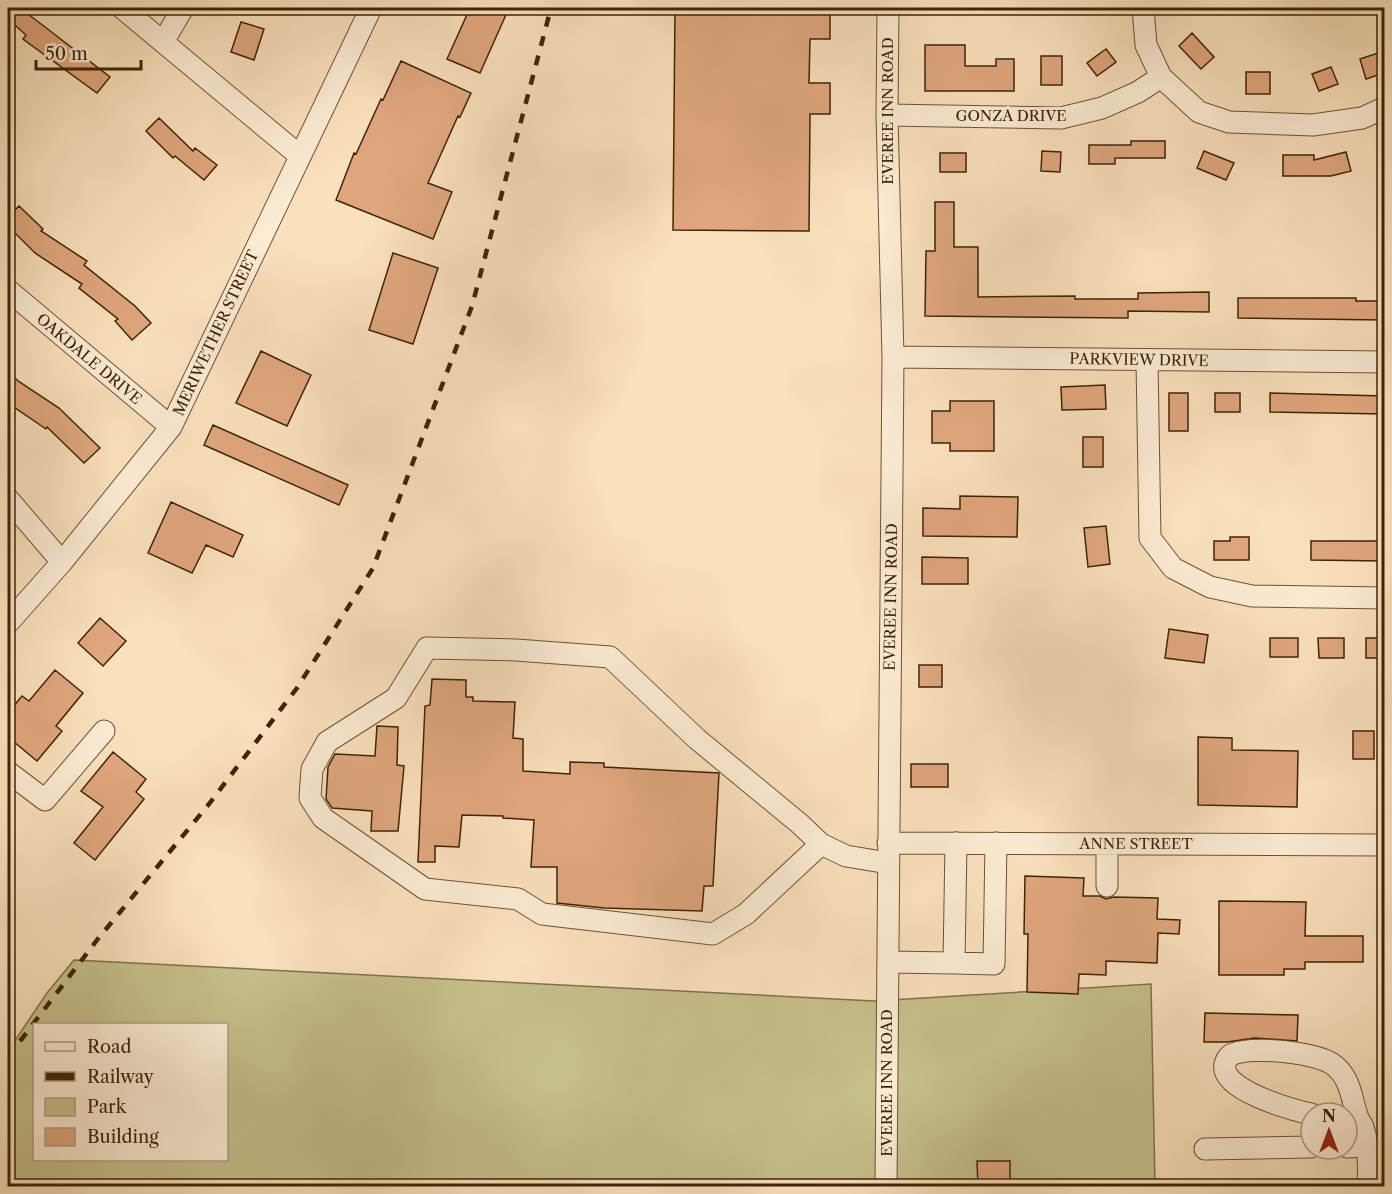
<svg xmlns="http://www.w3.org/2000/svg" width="1392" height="1194" font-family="'Libre Caslon Text',serif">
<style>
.green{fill:#c6c08c;stroke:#82724a;stroke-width:1.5;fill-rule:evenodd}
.building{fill:#e0a77e;stroke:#3f2308;stroke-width:1.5}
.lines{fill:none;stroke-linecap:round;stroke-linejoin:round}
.minor-casing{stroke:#6e5235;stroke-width:23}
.minor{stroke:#fcecd4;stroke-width:21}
.rail{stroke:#3f2308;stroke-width:4.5;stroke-dasharray:10 10;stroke-linecap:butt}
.labels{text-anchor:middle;stroke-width:6;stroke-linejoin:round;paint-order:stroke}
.street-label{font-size:15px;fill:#3f2308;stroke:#fcecd4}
</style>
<rect width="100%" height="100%" fill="#fae1bd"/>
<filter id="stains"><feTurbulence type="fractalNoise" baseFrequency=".00333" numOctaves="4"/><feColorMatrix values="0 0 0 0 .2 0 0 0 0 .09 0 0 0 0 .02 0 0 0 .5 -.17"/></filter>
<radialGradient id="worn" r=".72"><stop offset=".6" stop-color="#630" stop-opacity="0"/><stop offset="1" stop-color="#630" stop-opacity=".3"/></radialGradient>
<path class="green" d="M74,960L874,1001L1151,984L1155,1186H8V1051L47,993ZM34,1024H226V1160H34Z"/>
<path class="building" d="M8,8H33L28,14L110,77L97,93L23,39L26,35L8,19Z
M470,8H509L480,73L447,59Z
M675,8H830V39H810L809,83H830V114H810L809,231L673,230Z
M241,22L264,29L254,60L231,52Z
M1192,33L1214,57L1201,69L1179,46Z
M925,45H965V66H996V59H1014V91H925Z
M1106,49L1116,62L1097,76L1087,63Z
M1384,51V73L1366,79L1360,59Z
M1041,56H1062V85H1041Z
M401,61L471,93L460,117L458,116L428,183L452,192L433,239L336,200L354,153L356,154L381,99L383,100Z
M1331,67L1338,84L1319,91L1312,74Z
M1246,72H1270V94H1246Z
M159,118L193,151L195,148L217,165L204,180L175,156L173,158L146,131Z
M1131,141H1165V158H1115V164H1089V145H1131Z
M1042,151L1061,152L1060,172L1041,171Z
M1204,151L1234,163L1226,180L1197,168Z
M1346,152L1351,171L1331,176H1283V155H1314V160Z
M940,153H966V172H940Z
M935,202H954V247H978V297L1075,296V299H1138V293L1209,292V312L1128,311V318L925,316L926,251H935Z
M19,206L43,229L41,231L87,261L84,265L135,306L151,323L132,340L115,321L118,319L79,288L82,284L35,253L8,226V217Z
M393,253L438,268L413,344L369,330Z
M1238,298H1356V301H1384V320L1238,318Z
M261,351L311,375L287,426L236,403Z
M8,371L18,381L59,408L100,448L84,463L47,427L46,429L8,403Z
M1105,385L1106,409L1062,410L1061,387Z
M1169,393H1188V431H1169Z
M1215,393H1240V412H1215Z
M1270,393L1384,396V414L1270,412Z
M950,401H994V451H950V443H932V411H950Z
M213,425L348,485L339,505L204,445Z
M1083,437H1103V467H1083Z
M960,496L1018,497L1017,537L923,536V508L960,509Z
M171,502L243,535L233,557L206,545L192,573L148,553Z
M1106,526L1110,564L1088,567L1084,528Z
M1230,537H1249V560H1214V541H1230Z
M1311,541H1384V561L1311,560Z
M922,557L968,558V584H922Z
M100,618L126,641L103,666L78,643Z
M1169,629L1208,635L1204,663L1165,658Z
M1270,638H1298V657H1270Z
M1318,638H1344V658H1319Z
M1366,638H1384V658H1366Z
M919,665H942V687H919Z
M55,670L83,693L56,726L62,731L37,761L8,737V713L22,696L29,701Z
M432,679L466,680V697H473V701L515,702L513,738L523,739V771L570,774V762L604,763V767L719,773L713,886H704L702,911L604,908L557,903V867H531L534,820L503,818V816L462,815L459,847L435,846V862H418L425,706L430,705Z
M377,726L398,727L397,765L404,766L398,831H371L372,811L332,808L326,799L328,767L335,754L375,756Z
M1353,731H1374V759H1353Z
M1198,737L1232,738V750L1298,751L1297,807L1198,805Z
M113,752L146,779L136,792L144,799L95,860L74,843L103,807L81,791Z
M911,764H948V787H911Z
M1025,876L1084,878L1083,896H1100L1106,899L1114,897L1158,898L1157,919L1180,920L1179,934L1158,933L1157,963L1106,961V975L1079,974L1078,994L1027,992L1028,934H1024Z
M1219,901L1306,902L1305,936H1363V962H1305V969H1284V975H1219Z
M1205,1013L1298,1015L1297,1041L1255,1038L1227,1042H1204Z
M977,1161H1010V1186H978Z"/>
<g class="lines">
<defs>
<path id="minor" d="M122,8L300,156
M1143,8L1146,45L1161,77L1199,112L1229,122L1313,125L1362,118L1384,108
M163,42L183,8
M887,115L1061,118L1102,108L1138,92L1161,77
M8,290L171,427
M893,357L1384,362
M1147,361L1150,538L1173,568L1210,587L1252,596L1384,598
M8,499L62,562
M8,623L62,562L171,427L371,8
M8,772L45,800L104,731
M888,843L1384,845
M821,844L746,914L713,934L542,914L518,899L425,889L323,818L310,798L312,769L327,742L396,698L427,648L516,650L610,657L697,739L800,824L821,844L846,856L888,863
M1107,886V844
M888,962L954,963L956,843
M954,963L994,964L996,843
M1311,1114C1293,1110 1219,1090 1225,1064C1226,1060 1229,1055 1233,1054C1253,1046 1319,1052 1335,1066C1351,1080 1351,1097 1357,1115C1358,1119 1361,1123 1363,1127C1369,1145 1369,1168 1368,1186
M1347,1147L1366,1146
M1205,1149L1311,1147
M886,1186L893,357L887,115L888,8"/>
</defs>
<use href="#minor" class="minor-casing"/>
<use href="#minor" class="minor"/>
<path class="rail" d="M8,1057L97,940L209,804L297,688L373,568L472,306L551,8"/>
</g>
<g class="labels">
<g class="street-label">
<text transform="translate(888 111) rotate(-90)" y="5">EVEREE INN ROAD</text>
<text x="1011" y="121">GONZA DRIVE</text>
<text transform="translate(216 333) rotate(-65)" y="5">MERIWETHER STREET</text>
<text transform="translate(89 359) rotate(40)" y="5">OAKDALE DRIVE</text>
<text transform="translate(1139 360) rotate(1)" y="5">PARKVIEW DRIVE</text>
<text transform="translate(891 597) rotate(-89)" y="5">EVEREE INN ROAD</text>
<text x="1136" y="849">ANNE STREET</text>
<text transform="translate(887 1083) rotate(-90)" y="5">EVEREE INN ROAD</text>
</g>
</g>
<rect width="1392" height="1194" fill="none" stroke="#fae1bd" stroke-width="30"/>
<rect x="9" y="9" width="1374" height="1176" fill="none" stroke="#3f2308" stroke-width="3"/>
<rect x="15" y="15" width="1362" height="1164" fill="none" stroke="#3f2308" stroke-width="1.5"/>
<rect x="33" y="1023" width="195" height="138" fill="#fcecd4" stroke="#b09c82" stroke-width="1.5"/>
<rect x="45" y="1042" width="30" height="9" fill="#fcecd4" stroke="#b09c82" stroke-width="1.5"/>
<text x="87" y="1053" font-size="18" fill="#3f2308">Road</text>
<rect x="45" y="1072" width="30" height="9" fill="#3f2308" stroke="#b09c82" stroke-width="1.5"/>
<text x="87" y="1083" font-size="18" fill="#3f2308">Railway</text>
<rect x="45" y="1098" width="30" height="18" fill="#c6c08c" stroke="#b09c82" stroke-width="1.5"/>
<text x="87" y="1113" font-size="18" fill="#3f2308">Park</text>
<rect x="45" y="1128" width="30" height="18" fill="#e0a77e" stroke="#b09c82" stroke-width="1.5"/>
<text x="87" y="1143" font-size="18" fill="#3f2308">Building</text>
<g transform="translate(1329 1131)"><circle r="28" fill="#fcecd4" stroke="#b09c82" stroke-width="1.5"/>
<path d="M0-4.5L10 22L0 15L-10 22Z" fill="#8f2418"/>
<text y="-9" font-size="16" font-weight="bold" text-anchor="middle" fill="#3f2308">N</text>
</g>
<path d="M36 60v9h105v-9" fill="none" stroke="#3f2308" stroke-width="3"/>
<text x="45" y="60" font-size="18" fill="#3f2308" stroke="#fcecd4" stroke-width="4.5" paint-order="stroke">50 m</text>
<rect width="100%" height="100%" filter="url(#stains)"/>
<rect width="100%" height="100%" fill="url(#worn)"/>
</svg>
